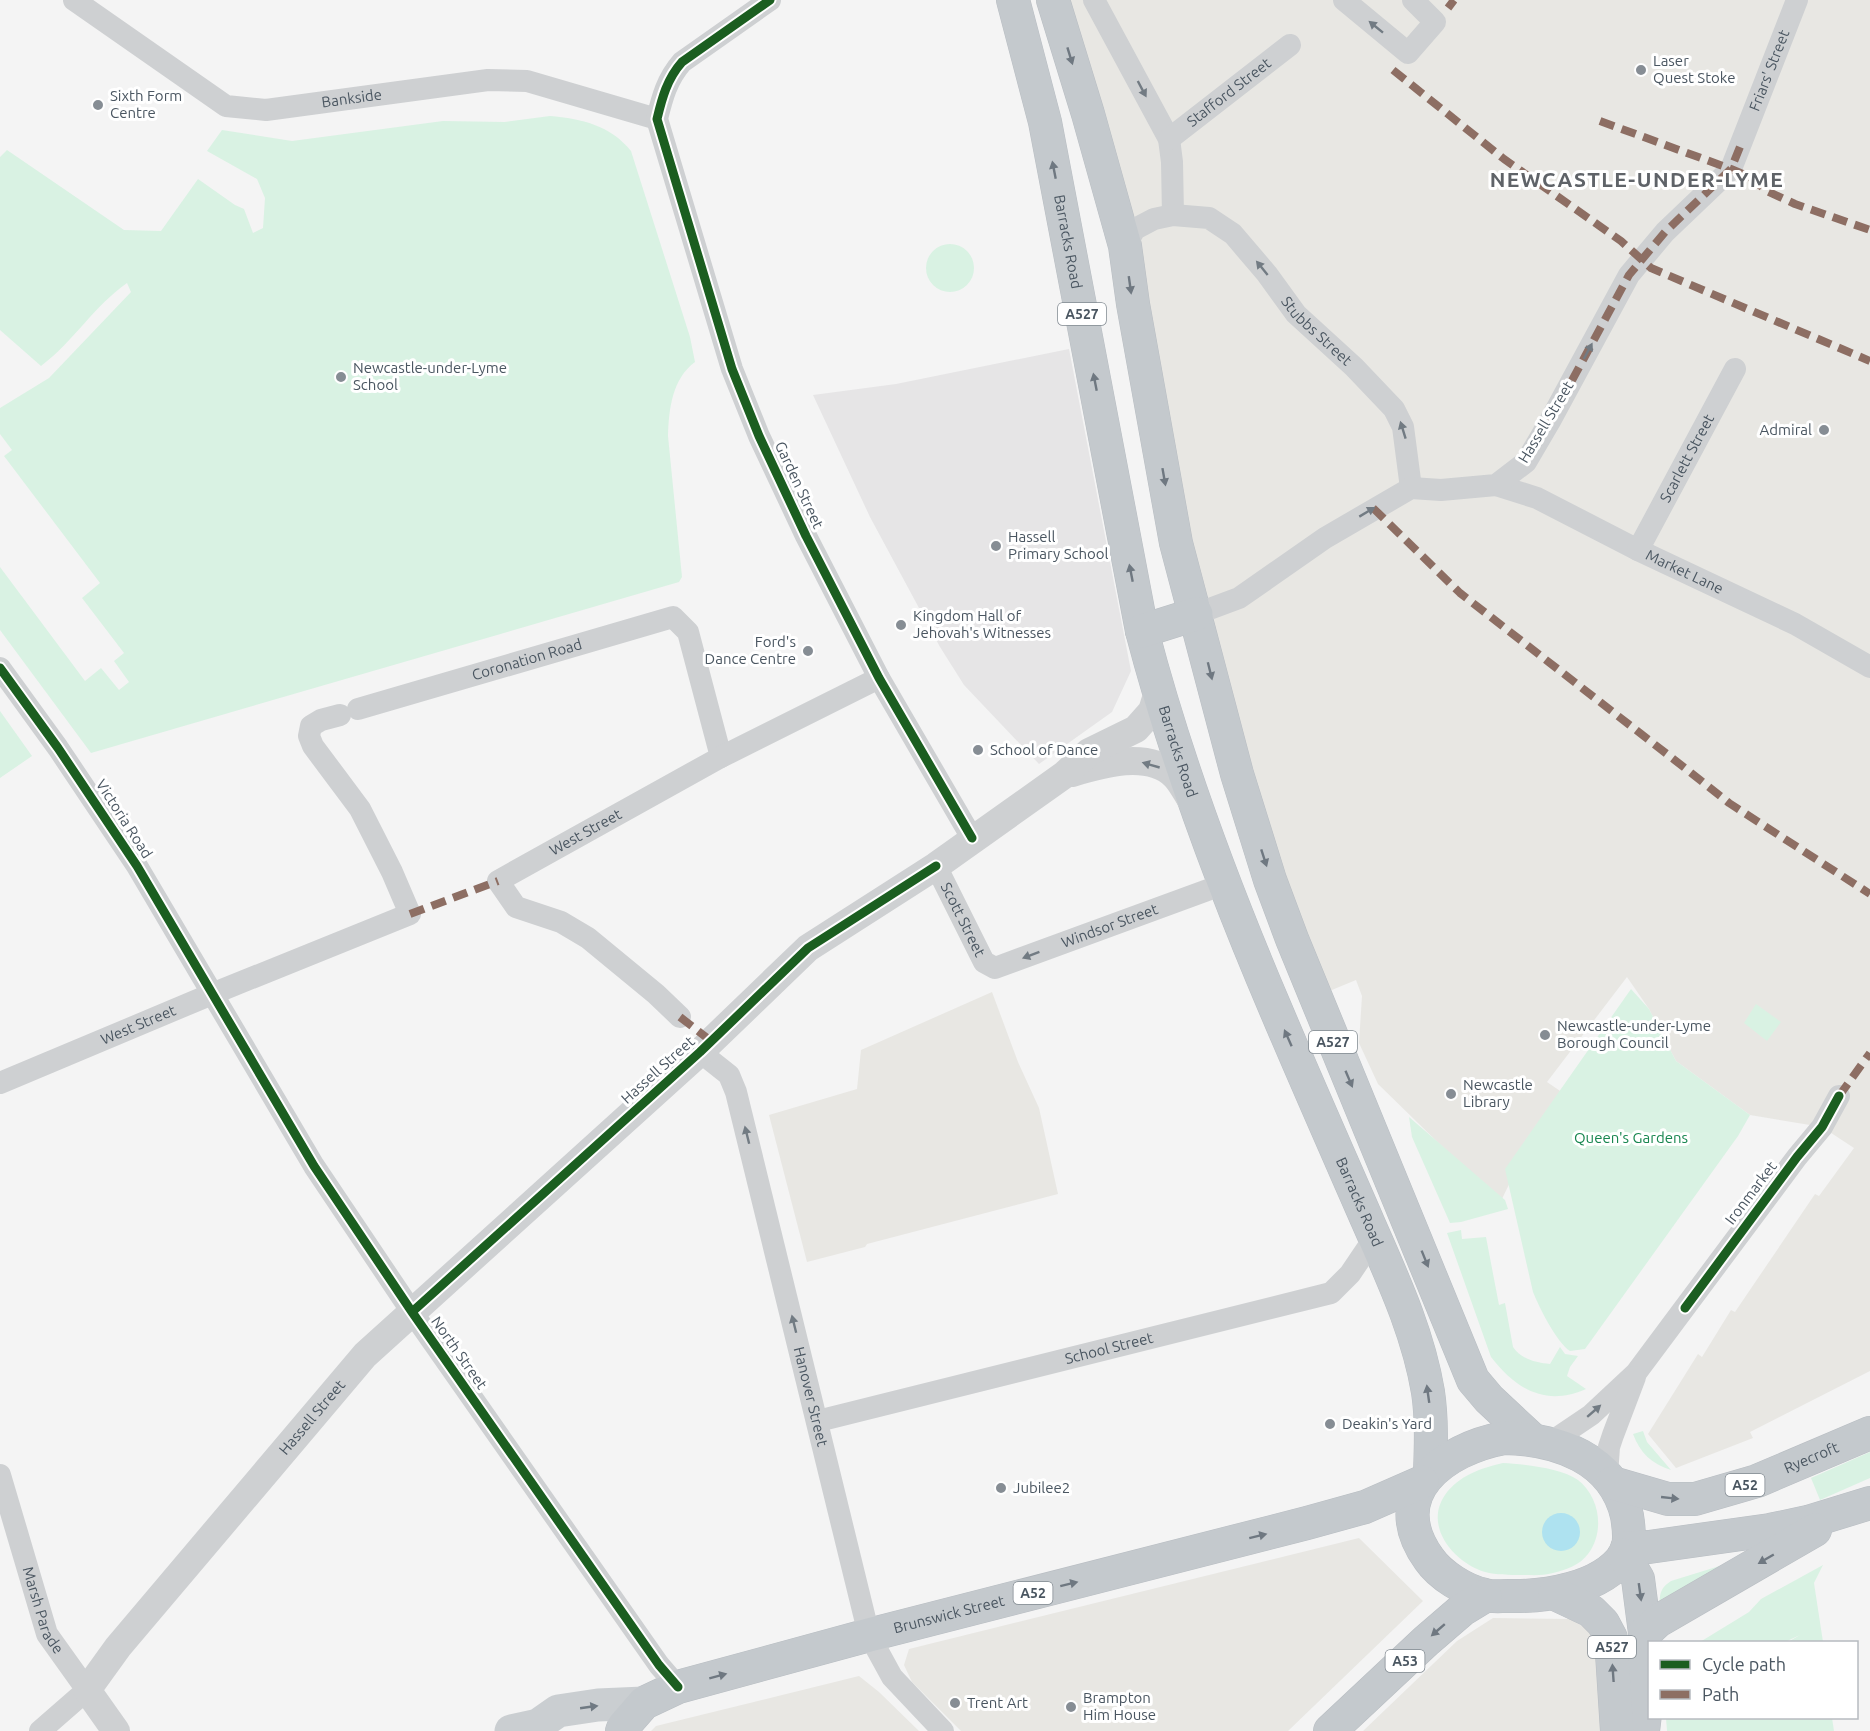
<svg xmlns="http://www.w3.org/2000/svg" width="1870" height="1731" font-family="Ubuntu,sans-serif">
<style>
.commercial{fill:#e8e7e3}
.education{fill:#e6e5e6}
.green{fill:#d9f2e3}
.water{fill:#aee2f0}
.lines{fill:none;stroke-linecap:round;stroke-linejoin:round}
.trunk-casing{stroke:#b9bec3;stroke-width:34}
.minor{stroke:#ced0d2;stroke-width:22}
.tertiary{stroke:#ced0d2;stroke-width:28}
.primary{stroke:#caced1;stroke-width:33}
.trunk{stroke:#c4c9cd;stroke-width:33}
.quiet{stroke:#8d6e63;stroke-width:8;stroke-dasharray:15 8;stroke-linecap:butt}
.cycleway-casing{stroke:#fff;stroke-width:13}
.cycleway{stroke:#1b5e20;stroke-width:9}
.oneway{fill:#727b83}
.oneway2{fill:#6f7881}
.oneway3{fill:#707a83}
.poi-dot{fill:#868d94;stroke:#fff;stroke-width:2}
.labels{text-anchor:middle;stroke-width:6;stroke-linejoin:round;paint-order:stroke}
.shield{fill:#fff;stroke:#808990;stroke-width:1.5}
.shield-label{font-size:14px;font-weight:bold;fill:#4a5661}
.poi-label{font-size:15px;fill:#4a5661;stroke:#fff;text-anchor:start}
.street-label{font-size:15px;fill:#4a5661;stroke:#fff}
.park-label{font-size:15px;fill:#17864f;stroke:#fff}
.district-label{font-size:21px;font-weight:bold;letter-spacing:1.5px;fill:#5f6368;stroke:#fff}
</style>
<rect width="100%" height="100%" fill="#f4f4f4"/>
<path class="commercial" d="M1053,0H1870V1371L1750,1432L1753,1438L1676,1468L1648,1434L1698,1354L1702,1357L1731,1310L1735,1312L1815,1194L1819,1196L1854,1148L1822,1127L1750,1115L1676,1061L1649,1009L1627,977L1547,1082L1566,1095L1529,1143L1500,1203L1378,1084L1359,1043L1362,996L1356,980L1315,997L1292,939Z
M992,992L1018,1062L1039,1108L1058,1194L867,1244L865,1247L807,1262L769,1115L857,1089L861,1050Z
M1359,1538L1423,1601L1288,1731H961L912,1682L904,1665L909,1649Z
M1493,1618L1572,1619L1599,1637L1606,1731H1363L1457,1641Z
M859,1676L879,1692L919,1731H651L656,1726Z"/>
<path class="education" d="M1069,349L1131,671L1112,712L1039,764L964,685L940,647L870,517L813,395L896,384Z"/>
<path class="green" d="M550,116C582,119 610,125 631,151L690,337L695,362C672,379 669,409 668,436L682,577L679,582L91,753L0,630V567L85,681L101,668L119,690L129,682L114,661L124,653L82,598L100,583L4,456L12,450L0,434V408L49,378L131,292L127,283C94,306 73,342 41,366L0,330V157L7,150L124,230L161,231L198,179L235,205L244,209L253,233L263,228L265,198L257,179L207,151L222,130L292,141L443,121L505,122Z
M926 268a24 24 0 1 1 48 0a24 24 0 1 1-48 0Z
M0,711L32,756L0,778Z
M1631,989L1649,1009L1676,1061L1750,1115L1738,1136L1585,1349L1570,1351C1557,1343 1539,1307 1533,1292L1505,1169Z
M1756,1004L1781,1022L1767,1041L1744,1023Z
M1409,1117L1505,1200L1508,1209L1461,1222L1450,1223L1412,1137Z
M1461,1230L1462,1239L1486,1237L1499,1305L1505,1303L1513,1347C1521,1359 1536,1363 1550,1364L1560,1347L1565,1354L1578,1356L1570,1367L1567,1376L1586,1389C1545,1407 1516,1389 1491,1357L1447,1233Z
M1643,1431L1647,1442L1671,1470C1652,1464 1640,1453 1633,1434Z
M1870,1452V1478L1820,1500L1811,1478Z
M1503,1463C1523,1464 1561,1468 1578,1480C1600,1497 1605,1532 1588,1554C1580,1565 1566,1570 1553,1573C1543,1576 1532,1575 1521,1575C1510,1575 1496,1575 1485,1572C1455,1563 1423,1527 1445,1495C1458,1476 1481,1468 1503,1463Z
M1726,1564L1660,1608C1659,1595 1660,1588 1671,1581Z
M1823,1565L1814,1583L1823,1642H1788L1800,1635L1785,1642H1700L1749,1612L1761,1599Z
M1666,1718H1832L1834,1731H1667Z"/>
<path class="water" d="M1542 1532a19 19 0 1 1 38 0a19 19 0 1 1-38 0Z"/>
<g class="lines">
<defs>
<g id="trunk">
<path id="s15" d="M1013,0L1045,122L1142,631C1176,761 1223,886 1276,1010C1306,1081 1337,1151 1368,1222C1392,1277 1418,1332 1428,1392C1432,1419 1431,1446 1430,1473"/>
<path d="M1053,0L1088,114L1125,246L1133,304L1176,543L1237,774L1270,880L1292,939L1473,1380L1489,1399L1533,1440"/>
<path d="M1142,631L1196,614"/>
<path d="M1504,1438C1557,1439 1614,1458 1627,1516C1629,1528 1631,1546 1624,1556C1601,1589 1544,1597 1508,1596C1500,1596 1492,1597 1485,1595C1465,1591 1440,1575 1429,1559C1382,1494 1444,1449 1504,1438Z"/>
<path id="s16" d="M1613,1483L1668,1499H1695L1757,1481L1870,1433"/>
<path d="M1627,1548L1649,1547L1770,1530L1808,1522L1870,1503"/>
<path d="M1624,1555L1638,1579L1645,1633V1714L1643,1731"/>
<path d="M1555,1594L1591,1611L1603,1623L1611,1638L1617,1731"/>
<path d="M1645,1633L1658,1621L1815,1530"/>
<path id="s17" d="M622,1731L624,1726L644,1703L678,1687L869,1635L1307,1523L1365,1507L1422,1482"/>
<path d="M1330,1731L1426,1641L1462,1610L1485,1596"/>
</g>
</defs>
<use href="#trunk" class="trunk-casing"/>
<g class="minor">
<path id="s1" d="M74,0L226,106L266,110L488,80L527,81L657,119"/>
<path d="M770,0L682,62C667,79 662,98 657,119L732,369L759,436L806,536L879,678L972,838"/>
<path d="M1094,0L1169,139L1172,162L1173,215"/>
<path d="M1344,0L1408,53L1435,22L1413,0"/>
<path id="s2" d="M1169,139L1290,45"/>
<path id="s3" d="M1125,246L1135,229L1154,219L1173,215L1209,218L1233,234L1267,274L1296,314L1354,367L1394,409L1403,427L1411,488"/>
<path id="s4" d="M1496,485L1537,498L1638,550L1795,624L1870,667"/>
<path id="s5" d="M1638,550L1735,369"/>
<path id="s6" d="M1196,614L1239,598L1325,538L1411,488L1441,490L1496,485L1526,462L1550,421L1629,275L1665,232L1731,169L1797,0"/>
<path d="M0,668L58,748L137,866L314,1166L412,1312L659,1665L678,1687"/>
<path id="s7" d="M358,709L673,617L688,632L721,757"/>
<path id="s8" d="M936,866L984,962L995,968L1224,884"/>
<path id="s9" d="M680,1017L656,994L588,938L561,922L516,907L498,881L721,757L879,678"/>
<path id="s10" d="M700,1052L729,1075L736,1092L869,1635L892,1677L943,1731"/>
<path id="s11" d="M0,1083L212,994L410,914L392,872L360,809L313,746L309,736L311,726L321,720L340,715"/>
<path id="s12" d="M818,1421L1331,1293L1350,1274L1375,1237"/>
<path d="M1548,1444L1591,1415L1636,1373L1797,1157L1822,1127L1839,1096"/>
<path id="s13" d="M0,1475L47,1634L87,1690L40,1731"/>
<path d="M1607,1475L1609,1447L1613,1435L1635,1377"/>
</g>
<g class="tertiary">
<path d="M1072,773C1102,764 1149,750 1175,776C1181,782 1186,792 1191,800"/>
<path id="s14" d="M116,1731L87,1690L118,1647L365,1355L700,1052L808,948L936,866L1064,775L1089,752L1136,729L1152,711L1158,692"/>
</g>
<path class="primary" d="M511,1731L538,1725L558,1711L598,1705L644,1703"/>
<use href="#trunk" class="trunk"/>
<path class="quiet" d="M1448,8L1454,0
M1393,70L1504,159L1621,241L1651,268L1870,361
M1600,121L1731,169L1750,177L1767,191L1795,204L1870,230
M1550,421L1629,275L1665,232L1731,169L1742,142
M1373,508L1460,593L1690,772L1729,803L1870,894
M410,914L498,881
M680,1017L711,1041
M1839,1096L1870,1053"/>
<defs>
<path id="cycleway" d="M770,0L682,62C667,79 662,98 657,119L732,369L759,436L806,536L879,678L972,838
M0,668L58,748L137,866L314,1166L412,1312L659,1665L678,1687
M1685,1308L1797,1157L1822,1127L1839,1096
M412,1312L700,1052L808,948L936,866"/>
</defs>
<use href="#cycleway" class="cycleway-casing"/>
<use href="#cycleway" class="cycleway"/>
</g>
<defs><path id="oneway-solid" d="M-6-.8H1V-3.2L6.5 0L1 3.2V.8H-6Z" transform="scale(1.5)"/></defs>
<g class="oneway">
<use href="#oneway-solid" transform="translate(1376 27) rotate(-141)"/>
<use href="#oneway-solid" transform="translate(1142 89) rotate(62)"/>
<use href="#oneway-solid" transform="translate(1262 268) rotate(-129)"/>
<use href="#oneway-solid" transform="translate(1588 351) rotate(-62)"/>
<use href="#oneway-solid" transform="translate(1403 430) rotate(-107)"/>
<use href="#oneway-solid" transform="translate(1367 512) rotate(-31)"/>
<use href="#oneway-solid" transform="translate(1151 765) rotate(-164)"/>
<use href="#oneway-solid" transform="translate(1031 955) rotate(159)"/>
<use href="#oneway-solid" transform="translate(747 1135) rotate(-104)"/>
<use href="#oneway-solid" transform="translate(794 1324) rotate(-104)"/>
<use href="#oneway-solid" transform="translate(1594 1411) rotate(-41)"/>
</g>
<g class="oneway2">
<use href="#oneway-solid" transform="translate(1070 56) rotate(73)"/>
<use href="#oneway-solid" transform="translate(1054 170) rotate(-101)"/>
<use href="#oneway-solid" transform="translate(1130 285) rotate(82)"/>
<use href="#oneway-solid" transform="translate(1095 382) rotate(-101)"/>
<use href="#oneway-solid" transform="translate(1164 477) rotate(80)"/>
<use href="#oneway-solid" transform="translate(1131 573) rotate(-101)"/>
<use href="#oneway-solid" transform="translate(1210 671) rotate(76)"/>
<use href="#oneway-solid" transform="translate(1264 858) rotate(72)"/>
<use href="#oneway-solid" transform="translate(1288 1038) rotate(-114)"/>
<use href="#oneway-solid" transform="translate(1349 1079) rotate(67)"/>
<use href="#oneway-solid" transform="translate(1425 1259) rotate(68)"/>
<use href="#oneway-solid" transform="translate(1428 1394) rotate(-98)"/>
<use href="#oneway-solid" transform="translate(1670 1498) rotate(6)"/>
<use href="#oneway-solid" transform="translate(1258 1536) rotate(-14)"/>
<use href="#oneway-solid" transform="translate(1766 1559) rotate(150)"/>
<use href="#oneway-solid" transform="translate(1069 1584) rotate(-14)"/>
<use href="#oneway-solid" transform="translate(1640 1592) rotate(82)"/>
<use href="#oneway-solid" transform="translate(1438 1630) rotate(139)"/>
<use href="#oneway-solid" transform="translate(1613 1673) rotate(-94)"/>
<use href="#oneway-solid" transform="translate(718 1676) rotate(-15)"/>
</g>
<use class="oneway3" href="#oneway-solid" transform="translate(589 1707) rotate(-8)"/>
<g class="poi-dot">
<circle cx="1641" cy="70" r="6"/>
<circle cx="98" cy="105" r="6"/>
<circle cx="341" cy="377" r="6"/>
<circle cx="1824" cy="430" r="6"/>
<circle cx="996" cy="546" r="6"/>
<circle cx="901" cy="625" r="6"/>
<circle cx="808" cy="651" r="6"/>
<circle cx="978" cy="750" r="6"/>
<circle cx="1545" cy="1035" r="6"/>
<circle cx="1451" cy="1094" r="6"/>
<circle cx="1330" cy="1424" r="6"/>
<circle cx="1001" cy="1488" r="6"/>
<circle cx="955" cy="1703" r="6"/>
<circle cx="1071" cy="1707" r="6"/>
</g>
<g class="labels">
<g class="shield">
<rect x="1058" y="303" width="48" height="22" rx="4.5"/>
<rect x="1309" y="1031" width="48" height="22" rx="4.5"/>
<rect x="1725.5" y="1474" width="39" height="22" rx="4.5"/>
<rect x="1013.5" y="1582" width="39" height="22" rx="4.5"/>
<rect x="1588" y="1636" width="48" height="22" rx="4.5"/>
<rect x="1385.5" y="1650" width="39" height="22" rx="4.5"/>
</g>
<g class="shield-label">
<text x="1082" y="319">A527</text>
<text x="1333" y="1047">A527</text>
<text x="1745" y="1490">A52</text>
<text x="1033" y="1598">A52</text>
<text x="1612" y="1652">A527</text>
<text x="1405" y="1666">A53</text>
</g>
<g class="poi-label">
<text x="1653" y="66">Laser<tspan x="1653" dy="17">Quest Stoke</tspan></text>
<text x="110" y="101">Sixth Form<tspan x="110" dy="17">Centre</tspan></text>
<text x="353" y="373">Newcastle-under-Lyme<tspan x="353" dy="17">School</tspan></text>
<text x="1812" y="435" text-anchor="end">Admiral</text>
<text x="1008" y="542">Hassell<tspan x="1008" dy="17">Primary School</tspan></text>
<text x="913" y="621">Kingdom Hall of<tspan x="913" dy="17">Jehovah's Witnesses</tspan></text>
<text x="796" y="647" text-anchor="end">Ford's<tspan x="796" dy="17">Dance Centre</tspan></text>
<text x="990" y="755">School of Dance</text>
<text x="1557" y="1031">Newcastle-under-Lyme<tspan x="1557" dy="17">Borough Council</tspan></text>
<text x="1463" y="1090">Newcastle<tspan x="1463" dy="17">Library</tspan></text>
<text x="1342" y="1429">Deakin's Yard</text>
<text x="1013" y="1493">Jubilee2</text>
<text x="1083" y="1703">Brampton<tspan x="1083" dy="17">Him House</tspan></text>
<text x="967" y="1708">Trent Art</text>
</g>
<g class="street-label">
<text dy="5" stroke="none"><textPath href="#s6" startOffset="840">Friars' Street</textPath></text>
<text dy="5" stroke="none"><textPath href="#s2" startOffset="76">Stafford Street</textPath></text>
<text dy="5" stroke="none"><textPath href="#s1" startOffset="312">Bankside</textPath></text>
<text dy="5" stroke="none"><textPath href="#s15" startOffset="248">Barracks Road</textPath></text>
<text dy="5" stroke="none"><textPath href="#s3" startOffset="254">Stubbs Street</textPath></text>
<text transform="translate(1546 422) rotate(-59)" y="5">Hassell Street</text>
<text dy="5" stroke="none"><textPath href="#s5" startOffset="104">Scarlett Street</textPath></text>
<text transform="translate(799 485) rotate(65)" y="5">Garden Street</text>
<text dy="5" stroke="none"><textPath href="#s4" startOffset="208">Market Lane</textPath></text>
<text dy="5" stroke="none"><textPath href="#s7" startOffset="176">Coronation Road</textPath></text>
<text dy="5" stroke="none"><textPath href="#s15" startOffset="770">Barracks Road</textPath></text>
<text transform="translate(124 819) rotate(57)" y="5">Victoria Road</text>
<text dy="5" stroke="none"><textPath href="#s9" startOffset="332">West Street</textPath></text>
<text dy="5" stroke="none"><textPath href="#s8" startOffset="60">Scott Street</textPath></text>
<text dy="5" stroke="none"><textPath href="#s8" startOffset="242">Windsor Street</textPath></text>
<text dy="5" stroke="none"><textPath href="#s11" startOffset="150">West Street</textPath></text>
<text transform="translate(658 1070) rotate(-42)" y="5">Hassell Street</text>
<text transform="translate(1751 1193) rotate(-53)" y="5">Ironmarket</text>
<text dy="5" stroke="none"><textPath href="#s15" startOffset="1256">Barracks Road</textPath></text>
<text dy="5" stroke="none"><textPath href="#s12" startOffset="300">School Street</textPath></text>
<text transform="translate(459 1353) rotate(55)" y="5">North Street</text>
<text dy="5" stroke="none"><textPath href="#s10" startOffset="369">Hanover Street</textPath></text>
<text dy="5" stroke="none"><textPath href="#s14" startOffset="404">Hassell Street</textPath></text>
<text dy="5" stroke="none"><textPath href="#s16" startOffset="208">Ryecroft</textPath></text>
<text dy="5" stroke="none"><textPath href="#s13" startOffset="142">Marsh Parade</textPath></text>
<text dy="5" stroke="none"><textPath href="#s17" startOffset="354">Brunswick Street</textPath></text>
</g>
<g class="park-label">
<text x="1631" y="1143">Queen's Gardens</text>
</g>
<g class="district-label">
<text x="1637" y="187">NEWCASTLE-UNDER-LYME</text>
</g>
</g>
<rect x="1648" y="1641" width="210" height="78" fill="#ffffff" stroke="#b7bbc0" stroke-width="1.5"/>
<rect x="1660" y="1660" width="30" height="9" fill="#1b5e20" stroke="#b7bbc0" stroke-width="1.5"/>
<text x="1702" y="1671" font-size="18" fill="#4a5661">Cycle path</text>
<rect x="1660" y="1690" width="30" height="9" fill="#8d6e63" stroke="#b7bbc0" stroke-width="1.5"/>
<text x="1702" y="1701" font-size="18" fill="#4a5661">Path</text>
</svg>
